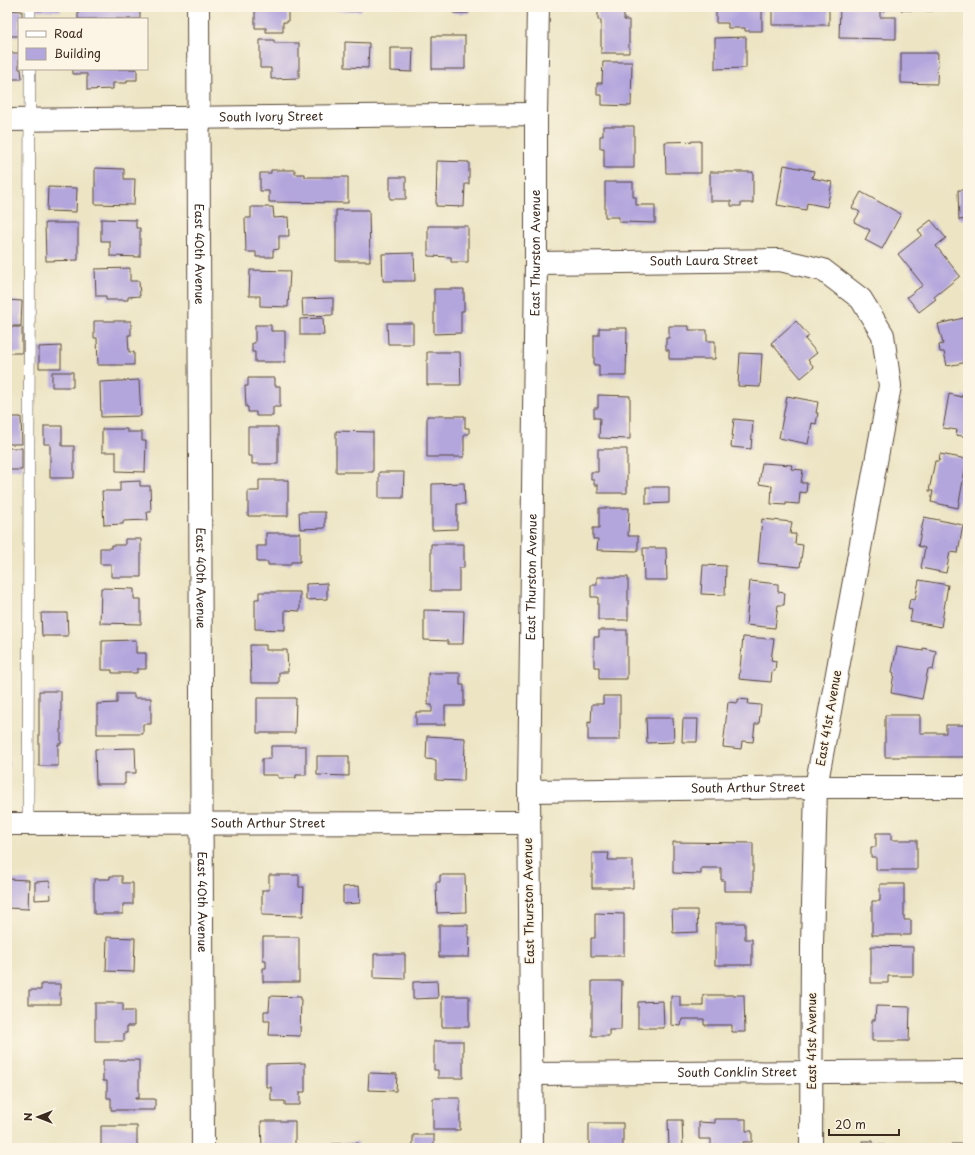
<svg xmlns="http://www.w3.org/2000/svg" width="975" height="1155" font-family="'Playpen Sans',sans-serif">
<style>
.building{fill:#b3a6dd}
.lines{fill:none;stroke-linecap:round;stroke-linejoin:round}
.service-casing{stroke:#564637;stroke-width:12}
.minor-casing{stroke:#564637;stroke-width:24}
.service{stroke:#fff;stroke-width:11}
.minor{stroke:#fff;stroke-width:22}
.labels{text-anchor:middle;stroke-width:3;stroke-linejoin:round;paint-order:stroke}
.street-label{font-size:12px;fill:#3b2a1e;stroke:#fcf5e5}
</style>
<rect width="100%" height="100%" fill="#fcf5e5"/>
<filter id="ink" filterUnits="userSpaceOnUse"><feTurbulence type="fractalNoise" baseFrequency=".025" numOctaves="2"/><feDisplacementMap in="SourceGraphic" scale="8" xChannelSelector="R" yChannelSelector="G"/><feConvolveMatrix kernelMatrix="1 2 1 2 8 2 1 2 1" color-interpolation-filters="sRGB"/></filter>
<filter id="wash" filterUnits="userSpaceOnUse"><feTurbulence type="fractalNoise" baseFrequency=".012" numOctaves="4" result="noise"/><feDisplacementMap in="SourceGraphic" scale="16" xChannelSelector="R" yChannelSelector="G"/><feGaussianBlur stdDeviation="0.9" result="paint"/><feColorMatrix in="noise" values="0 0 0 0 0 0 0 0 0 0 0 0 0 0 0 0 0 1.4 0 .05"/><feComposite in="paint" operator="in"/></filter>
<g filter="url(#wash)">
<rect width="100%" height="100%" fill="#ece4c3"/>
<g id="blocks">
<path class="building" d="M36,7H60V11L36,10Z
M78,7H140V19H78Z
M255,7H288V22H283V32H266V28H255Z
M335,7H361V11H336Z
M453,7H469V13H453Z
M598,7H624V20H629V53H601V20H598Z
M716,7H762V31H745V28H728V23H716Z
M772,7H829V25H772Z
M840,7H885V11H880V17H896V39L839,38Z
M901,7H933V11L901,10Z
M7,10L22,11V19H19V36H7Z
M432,36H465V69H432Z
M746,37V68L715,69V38Z
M260,40H274V43H299V78L271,79V68H260Z
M345,42L369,43L368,68L345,67Z
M390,48H413L412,72L390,71Z
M7,53H19V69H21L22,79H7Z
M901,53H938L937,84L901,83Z
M603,62H632L631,106L602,105V95H597V83H602Z
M73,69H137V80H127V83H113V89L87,90V74H73Z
M603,126H634V168H604V148H600V136H603Z
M701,141V173H666L665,142Z
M437,161L469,162V184H465L464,207L436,206Z
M784,165L814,171L812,178L832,182L827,207L807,203L806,210L777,205Z
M95,168L124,169V179H135L134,205L95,204Z
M271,170H295V174H305V177H348V203L269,202V191H260V173H271Z
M710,172H753V203H741V206H731V201H710Z
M390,177H406V199H390Z
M605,182H633V197H636V205H655V223L619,222V217H605Z
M48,187L77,188L76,212L47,211Z
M958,190H968V219L959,220Z
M861,192L901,214L882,249L865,240L870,230L854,222L860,212L852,208Z
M251,207H273L274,218L288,217L289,236H279V249L273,250V257H256V252H246L245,218H251Z
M336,210H369L370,261H336Z
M101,219L136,220V228H140V257L110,256V241H101Z
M931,220L946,238L936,246L960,276L934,297L936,299L919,312L907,297L923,285L898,254L922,235L918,230Z
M45,223H78V260L46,261Z
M428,226H468V262H451V257L428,256Z
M414,253L415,281H383L382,254Z
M130,268V281H139L140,296L128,297V300H106V296H96L95,269Z
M250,270L290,271L288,307L260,306V296H249Z
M434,289H464V311H461V333L434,334Z
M333,298V315L303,316L302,299Z
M7,300L22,301L21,326H7Z
M968,317V362L947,366L944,352H940L939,345L943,344L938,324Z
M323,318L324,335H300V319Z
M94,321H131V335H128L129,352H134V365H98L97,338H94Z
M796,321L809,336L805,339L817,353L808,360L814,367L801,378L771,343Z
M387,323H413V344H388Z
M255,325H271V331H285V362H255V352H252V343H255Z
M669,326H689V330H707V341H715V359H669V350H666V338H669Z
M7,327H22V353H7Z
M599,328H627L626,376H599V365H594V335H599Z
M61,346V368H39V347Z
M427,352H460L461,385H427Z
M740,353L762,354L760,387L738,386Z
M52,372H73V387H52Z
M248,378H275V386H280V407H273V416H256V412H248V407H246L245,386H248Z
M139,380L141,416L101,417L100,382Z
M949,394L962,397V395L968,396V437L956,435L957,430L943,428Z
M598,395L630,396V439L599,438L600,418H594V408H598Z
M787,396L818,402L816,413H818L816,424L812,423L808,444L779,438Z
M427,416H465V428H469V434H464V457H427Z
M7,417H21L22,444H7Z
M734,419L753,421L751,449L731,447Z
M44,426H62V446H74V478H50V444H44Z
M248,427H278V464H252V456H248Z
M102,429H127V432H142V441H146L145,472L116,471V452H102Z
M336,431L373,432V472H336Z
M7,448H22V470H7Z
M598,449H627V493H598V485H594V480H591V472H598Z
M940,454L967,459L958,508L931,502L933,491H929L935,461H939Z
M762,463L792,465L791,469L803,470L801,483H807L806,493L800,492L799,504L786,503V505L771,504L772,486L759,484Z
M379,472H404L403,498H379Z
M259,480H288V516H248V491H259Z
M140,481V486H150L151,512H147L148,520L123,521V524L104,525L102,491H120V482Z
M464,483L465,504H457V529L432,530V484Z
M646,487H669V503L646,504Z
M599,508H629L628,536H638V551L597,550L598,539H593V528H599Z
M299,512H325V528L300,529Z
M924,517L963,525L958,553L950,552L946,573L921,568L925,548L918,546Z
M762,519L792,522L790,534H796L795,544L803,545L800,567L758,563Z
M266,533H300V562H291V565H268V562H257V546H266Z
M125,539H141V577H111V564H100V548H111V545H125Z
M431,544H464V568H459V591H431Z
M643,548H666L667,580H644Z
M703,565L726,566L725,595L701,594Z
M597,577H628V620H598V597H591V585H597Z
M919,580L948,585L941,627L910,621L912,610L908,609L910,599L915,600Z
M750,581L778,584V592L785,593L784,605H778L775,628L746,625Z
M327,583V599L306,600V584Z
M101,588L134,589V599H141V624L100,623Z
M259,592H300V611L285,610V630L255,629V599H259Z
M424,610L464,611L463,644H448V641L424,640Z
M41,613H67L68,636H42Z
M599,630H627V679H599V667H594V637H599Z
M743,637L774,639L771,660L776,661L775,671H772L771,682L739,679Z
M136,640V653H146V669H137V673H112V670H102V641Z
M250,645H266V650H287L288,672H279V683H251Z
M897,647L923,651V648L936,651L933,670L928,669L922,699L891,693L894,673L892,672Z
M428,673H460V685H464V706H445V725H416V712H432V705H428Z
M39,691H61V744H58V766H39Z
M117,694H134V698H151V724H143V734H97V704L117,703Z
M603,696H620V740H588V722L591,723L592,704H603Z
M257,698H296L295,733H257Z
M738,699L749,700L748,704L761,705L759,724H755L753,742L742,741L741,749L723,747L728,702L738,703Z
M885,715H920V733H946V725H968V757H885Z
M646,718H673L674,742L647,743Z
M683,719H698L697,742H682Z
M427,736L465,738L464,781L436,780V760L426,759Z
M7,743H8L9,768H7Z
M271,746H306V775H296V778H278V775H262V759H271Z
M135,748L136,773H125V784H96L95,749Z
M317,756H349V776L317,775Z
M876,833H891V840H917V870H876V857H871V847H876Z
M673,842L753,843V891H724V880H721V868H701V874L673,873Z
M592,853H609L608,860H633V888H592Z
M269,875H299V887H304L303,916L262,915V890H269Z
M440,875H465L466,912L437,913L436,882H440Z
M110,876H122V883H133V904H123V914H94V879H110Z
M7,879L29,880L28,909L7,908Z
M50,881L51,899L35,900V882Z
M880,884H904V920H911V935H872V901H880Z
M359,886L360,903L343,904V887Z
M672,910H697L698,932L673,933Z
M595,913L624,914V956H591V938H595Z
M715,923H745V939H752V965H715Z
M439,925H468V937H470L469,957H439Z
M107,937L135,938L134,972L106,971Z
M263,937H299V982H263V968H266V960H263Z
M871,946L913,947V976H888V983H871Z
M374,954H405V979L374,978Z
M437,981L438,998L413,999V982Z
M592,981H622L621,1030H609V1036H592Z
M41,984H60V1004H29V990H41Z
M703,995H744L745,1032H732V1025H704V1019H682L681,1026L671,1025V996H680V1006H703Z
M270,996L301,997L300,1036L269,1035L270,1021H264V1011H269Z
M442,996H469V1027H442Z
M663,1001L664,1028H638V1002Z
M95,1003H123V1011H134V1026H127V1033H124V1041H95Z
M876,1006L910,1007L909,1041H872V1020H875Z
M434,1041H463V1078H438V1070H434Z
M103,1060H139V1098H135V1099H155V1110H111V1098H107V1081H103Z
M305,1063V1092H300V1105H285V1101H271V1087H266V1064Z
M369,1073L397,1074L396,1091L368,1090Z
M433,1098H460V1130H433Z
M715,1119H746V1131H752V1142H743V1148H711V1139H699V1122L715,1123Z
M668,1120H682L683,1148H669Z
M261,1121H295V1148H262Z
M589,1123H623V1148H594V1146H589Z
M101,1126H137V1148H101Z
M413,1135H434V1148H413Z
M862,1141H873V1145H885V1148H848V1145H862Z
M358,1143V1148H333L332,1144Z
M951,1144H968V1148H951Z"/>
</g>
</g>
<g filter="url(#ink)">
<use href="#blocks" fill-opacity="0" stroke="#564637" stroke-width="1"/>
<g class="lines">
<defs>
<path id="service" d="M30,19V7
M28,824L30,69"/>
<g id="minor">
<path id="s1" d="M198,7L203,1148"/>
<path id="s2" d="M7,120L536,114"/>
<path id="s3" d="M536,263L780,260L823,270L861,299L883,335L890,386L816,787L812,945L811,1148"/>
<path id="s4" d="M529,791L816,787H968"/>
<path id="s5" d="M7,824L529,823"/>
<path id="s6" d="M531,1074L968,1071"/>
<path id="s7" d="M532,1148L529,791L536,263V114L538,7"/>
</g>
</defs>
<use href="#service" class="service-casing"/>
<use href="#minor" class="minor-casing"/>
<use href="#service" class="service"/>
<use href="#minor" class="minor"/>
</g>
</g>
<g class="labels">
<g class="street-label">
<text dy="4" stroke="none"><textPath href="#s2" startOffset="264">South Ivory Street</textPath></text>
<text dy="4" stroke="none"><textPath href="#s1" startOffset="247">East 40th Avenue</textPath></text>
<text dy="4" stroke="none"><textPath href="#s7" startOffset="895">East Thurston Avenue</textPath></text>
<text dy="4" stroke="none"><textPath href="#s3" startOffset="168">South Laura Street</textPath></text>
<text dy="4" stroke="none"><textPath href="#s1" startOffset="571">East 40th Avenue</textPath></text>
<text dy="4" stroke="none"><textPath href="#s7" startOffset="571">East Thurston Avenue</textPath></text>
<text transform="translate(829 718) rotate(-80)" y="4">East 41st Avenue</text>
<text dy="4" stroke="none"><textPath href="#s4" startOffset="219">South Arthur Street</textPath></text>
<text dy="4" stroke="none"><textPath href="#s5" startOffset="261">South Arthur Street</textPath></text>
<text dy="4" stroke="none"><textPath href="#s1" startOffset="895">East 40th Avenue</textPath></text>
<text transform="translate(529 901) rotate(-91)" y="4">East Thurston Avenue</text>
<text transform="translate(812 1041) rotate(-90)" y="4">East 41st Avenue</text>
<text dy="4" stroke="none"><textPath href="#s6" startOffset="206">South Conklin Street</textPath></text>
</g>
</g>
<rect width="975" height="1155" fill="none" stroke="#fcf5e5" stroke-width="24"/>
<rect x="18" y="18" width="130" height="52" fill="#fcf5e5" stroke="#afa495"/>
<rect x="26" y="31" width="20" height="6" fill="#ffffff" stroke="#afa495"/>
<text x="54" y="38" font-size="12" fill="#3b2a1e">Road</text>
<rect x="26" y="48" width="20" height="12" fill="#b3a6dd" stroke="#afa495"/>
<text x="54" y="58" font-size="12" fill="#3b2a1e">Building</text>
<g transform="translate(38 1117) rotate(270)" stroke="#fcf5e5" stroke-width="3" paint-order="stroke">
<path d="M0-3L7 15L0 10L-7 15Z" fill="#3b2a1e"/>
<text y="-6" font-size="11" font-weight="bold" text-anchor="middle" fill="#3b2a1e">N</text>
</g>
<path d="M829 1129v6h70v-6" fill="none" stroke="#3b2a1e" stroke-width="2"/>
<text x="835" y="1129" font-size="12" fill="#3b2a1e" stroke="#fcf5e5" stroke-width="3" paint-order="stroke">20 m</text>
</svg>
